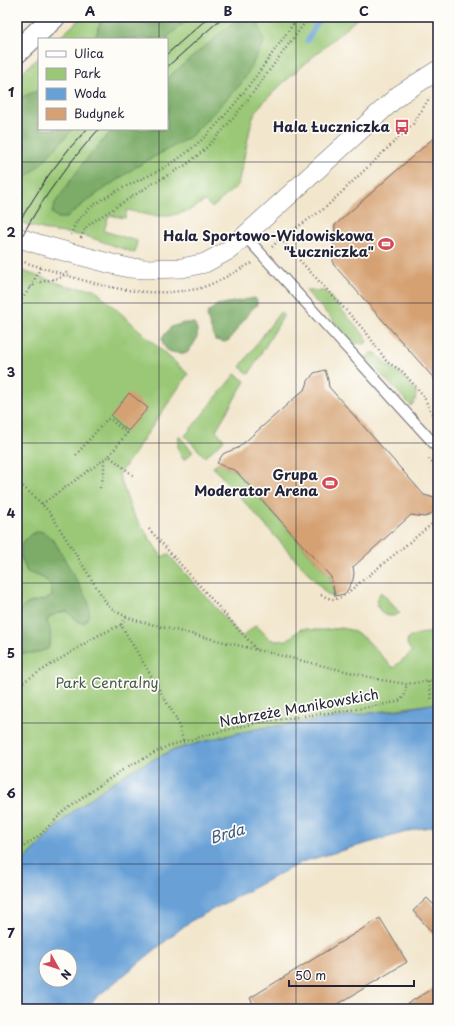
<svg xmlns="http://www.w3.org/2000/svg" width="455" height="1026" font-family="'Playpen Sans',sans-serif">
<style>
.green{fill:#9ac876;stroke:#5e7558}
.forest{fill:#7bac67;stroke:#4e6751}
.water{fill:#69a1d7;stroke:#466289;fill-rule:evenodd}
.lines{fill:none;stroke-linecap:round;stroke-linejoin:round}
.stream{stroke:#69a1d7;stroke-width:5}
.building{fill:#d5a172}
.service-casing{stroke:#6b676e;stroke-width:12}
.minor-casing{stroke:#6b676e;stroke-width:20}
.tertiary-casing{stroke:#6b676e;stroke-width:24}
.path{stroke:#6b676e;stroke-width:2.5;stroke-dasharray:1 3;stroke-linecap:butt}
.service{stroke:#fff;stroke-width:10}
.minor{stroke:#fff;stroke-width:19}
.tertiary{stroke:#fff;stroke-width:22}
.tram{stroke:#22223b;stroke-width:1}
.grid{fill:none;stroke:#22223b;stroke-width:1;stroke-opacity:0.55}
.labels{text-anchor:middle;stroke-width:3.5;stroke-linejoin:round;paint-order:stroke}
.poi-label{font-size:14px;font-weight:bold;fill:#22223b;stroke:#fdfcf7;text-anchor:end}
.park-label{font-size:14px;fill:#4c5c50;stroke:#fdfcf7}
.street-label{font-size:14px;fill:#22223b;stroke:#fdfcf7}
.water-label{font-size:15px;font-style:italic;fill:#425b81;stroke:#fdfcf7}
.neatline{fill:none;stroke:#22223b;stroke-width:1.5}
.grid-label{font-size:13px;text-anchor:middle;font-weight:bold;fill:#22223b}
</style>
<rect width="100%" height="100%" fill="#fdfcf7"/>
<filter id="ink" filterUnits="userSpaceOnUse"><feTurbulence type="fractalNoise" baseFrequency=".025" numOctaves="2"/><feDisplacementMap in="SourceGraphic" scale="8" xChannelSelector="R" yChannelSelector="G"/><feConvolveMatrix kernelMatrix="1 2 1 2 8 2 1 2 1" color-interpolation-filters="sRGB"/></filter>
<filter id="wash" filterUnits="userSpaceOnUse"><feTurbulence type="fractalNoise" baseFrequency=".012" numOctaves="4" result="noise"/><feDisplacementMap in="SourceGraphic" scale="16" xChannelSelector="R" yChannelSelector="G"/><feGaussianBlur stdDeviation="0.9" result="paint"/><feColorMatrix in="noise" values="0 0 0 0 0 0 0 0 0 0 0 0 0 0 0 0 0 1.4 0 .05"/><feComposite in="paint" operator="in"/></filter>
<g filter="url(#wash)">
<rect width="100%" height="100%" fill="#f2e6cc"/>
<path class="green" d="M82,17H359L283,83L258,108L252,120L238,185L212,208L205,201L188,211L169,216H153L127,210L125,218L109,215L104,231L137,241L135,253L86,236L50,231L31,226L17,221V77L39,57V129H167V39H58Z
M17,269L70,287L94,289L188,374L119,475L132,512L162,557L168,554L242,637L256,625L270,639L276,641L287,640L301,629H307L314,630H324L342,628L351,630L366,639L393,668L412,652C396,633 423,634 435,632L433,621H438V703L404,708L262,728L216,738L171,751L130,771L103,789L66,817L17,868Z
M306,291H325L364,335L367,342L365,344L354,343Z
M280,312L284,315L249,374L240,367Z
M373,353H376L387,365L399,372L416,391C416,399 416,400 411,406L366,358L370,354Z
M235,374L245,381L216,430L224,440L205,457L185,436Z
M179,436L193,452L185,459H183C178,451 177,445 179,436Z
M218,462L227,468L235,470L331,578C331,585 333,590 336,595L335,597L328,595L325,592L213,467Z
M381,592L400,613C385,623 370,606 381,592Z"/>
<path class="forest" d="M102,17H191L165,39H95Z
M240,17H262L258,22L264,43L242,83L190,137L136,167L88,200L66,218H58L52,213L55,203L83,163L113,129H167V78Z
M39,90V129H73L41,164L17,186V99Z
M255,298L257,301V305L252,309L229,340L225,342L215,340L208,320L207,316L208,312L217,305Z
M184,323H194C202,336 195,342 187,353C173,353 164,354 162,338L171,327Z
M40,531L45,533L55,542L88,601C90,611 91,615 84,623L79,622L66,611L59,613L49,617L47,622C52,631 51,640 48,649C37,653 28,655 17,652V611L29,603L47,599L52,596C51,578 41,577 27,572L21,557V544L31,534Z"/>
<path class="water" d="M438,703V826L417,829L302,862L189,922L97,997L86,1009H17V868L66,817L103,789L130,771L171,751L216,738L262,728L404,709ZM46,956H70V980H46Z"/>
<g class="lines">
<path class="stream" d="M307,41L321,17"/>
</g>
<g id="blocks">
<path class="building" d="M438,134V383L333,264L335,225Z
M325,370L328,380L329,387L424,495L431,497L438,500V508L428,516L424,517L411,515L353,567L354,573L353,580L349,587L347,591L344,594L335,596L331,577L235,470L227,468L217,463L223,454L227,452L238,448L306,388L308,381L314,373Z
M129,393L148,408L128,431L111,416Z
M427,898L438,909V939L413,911Z
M380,918L407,962L330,1009H256L250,998Z
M438,985V1009H399Z"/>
</g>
</g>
<g filter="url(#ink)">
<use href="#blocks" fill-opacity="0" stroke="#6b676e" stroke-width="1"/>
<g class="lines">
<defs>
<path id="service" d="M245,236L438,448"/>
<path id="minor" d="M17,237L38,244L112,264L129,268L147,269L182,268L205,263L229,250L399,95L438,70"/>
<path id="tertiary" d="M17,52L54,17"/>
</defs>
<use href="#service" class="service-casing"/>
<use href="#minor" class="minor-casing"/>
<use href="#tertiary" class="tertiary-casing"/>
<path class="path" d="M429,17L438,27
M73,21L77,17
M71,235C73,231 74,225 77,221C99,194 138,183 167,166C204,144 230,111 256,76C270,57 284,37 298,17
M81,238L85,228L94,221L152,184L186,165L204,150L223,130L243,106L309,17
M280,239L325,208L413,124L430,97
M272,247L280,239L366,332L387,362L402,371L423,395L432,414L438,421
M17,260C72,276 123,298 181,291C186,290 192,290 197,289C216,284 234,272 252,263
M30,288L37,283L62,277L68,271
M17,306L30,288L41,267
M76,455L107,419H110L127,433L109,456
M429,459L438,469
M17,481L41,503L50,513L107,604C121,618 139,621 158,626L382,680L406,684L438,680
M100,488L104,474V460
M42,504L109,456L134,476
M149,529L257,650
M321,595C333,600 335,601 346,594L438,519
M126,617L121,625L176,718L184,742
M428,682L432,701
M17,687L20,684L97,636L121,625
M17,850L23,847L41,834L62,813L100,785L127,767L168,746L214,733L260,722L357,709L397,702C405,698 406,693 406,684"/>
<use href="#service" class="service"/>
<use href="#minor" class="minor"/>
<use href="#tertiary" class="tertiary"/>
<path class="tram" d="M167,54L209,17
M167,67L223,17
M17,225L48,176L68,150L87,129
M17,245C27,227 37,209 49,192C64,170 81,149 99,129"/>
</g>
</g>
<path class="grid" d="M159,17V39M296,17V1009M159,129V1009M17,162H438M17,303H438M17,443H438M17,583H438M17,723H438M17,864H438"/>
<defs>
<symbol id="bus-bare" viewBox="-9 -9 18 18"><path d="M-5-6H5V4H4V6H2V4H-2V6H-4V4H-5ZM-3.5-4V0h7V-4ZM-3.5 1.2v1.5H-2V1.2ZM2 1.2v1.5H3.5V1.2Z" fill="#d1495b" stroke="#fdfcf7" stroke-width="2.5" paint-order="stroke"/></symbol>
<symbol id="stadium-bare" viewBox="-9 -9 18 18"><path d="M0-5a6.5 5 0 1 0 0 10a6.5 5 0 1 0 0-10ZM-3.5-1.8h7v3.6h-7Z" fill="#d1495b" stroke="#fdfcf7" stroke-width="2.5" paint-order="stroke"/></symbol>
</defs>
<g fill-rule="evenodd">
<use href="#bus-bare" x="391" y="116" width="22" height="22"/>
<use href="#stadium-bare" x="375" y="233" width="22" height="22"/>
<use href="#stadium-bare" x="319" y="472" width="22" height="22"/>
</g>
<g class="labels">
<g class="poi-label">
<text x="390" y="132">Hala Łuczniczka</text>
<text x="374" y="241">Hala Sportowo-Widowiskowa<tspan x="374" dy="16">"Łuczniczka"</tspan></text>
<text x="318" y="480">Grupa<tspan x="318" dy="16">Moderator Arena</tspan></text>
</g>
<g class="park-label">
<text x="107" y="688">Park Centralny</text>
</g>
<g class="street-label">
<text transform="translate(299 708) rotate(-10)" y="5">Nabrzeże Manikowskich</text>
</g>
<g class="water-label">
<text transform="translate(227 834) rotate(-16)" y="5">Brda</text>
</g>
</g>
<rect width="455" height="1026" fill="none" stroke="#fdfcf7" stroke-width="44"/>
<rect x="38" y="38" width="130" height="92" fill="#fdfcf7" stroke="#a5a5ac"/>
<rect x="46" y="51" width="20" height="6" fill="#ffffff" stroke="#a5a5ac"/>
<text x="74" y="58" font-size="12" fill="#22223b">Ulica</text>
<rect x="46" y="68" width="20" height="12" fill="#9ac876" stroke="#a5a5ac"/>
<text x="74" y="78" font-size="12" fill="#22223b">Park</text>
<rect x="46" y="88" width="20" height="12" fill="#69a1d7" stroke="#a5a5ac"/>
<text x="74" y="98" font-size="12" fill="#22223b">Woda</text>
<rect x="46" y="108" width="20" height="12" fill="#d5a172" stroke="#a5a5ac"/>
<text x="74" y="118" font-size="12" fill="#22223b">Budynek</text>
<g transform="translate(58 968) rotate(129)"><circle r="19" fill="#fdfcf7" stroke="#a5a5ac"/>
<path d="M0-3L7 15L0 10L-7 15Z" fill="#d1495b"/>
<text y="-6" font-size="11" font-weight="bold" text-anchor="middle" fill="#22223b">N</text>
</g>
<path d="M289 980v6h125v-6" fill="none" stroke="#22223b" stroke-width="2"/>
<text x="295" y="980" font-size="12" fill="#22223b" stroke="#fdfcf7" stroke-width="3" paint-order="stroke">50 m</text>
<rect x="22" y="22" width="411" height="982" class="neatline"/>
<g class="grid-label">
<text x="90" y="16">A</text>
<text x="228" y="16">B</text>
<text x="364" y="16">C</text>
<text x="11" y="97">1</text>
<text x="11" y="237">2</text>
<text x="11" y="377">3</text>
<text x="11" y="518">4</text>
<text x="11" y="658">5</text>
<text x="11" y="798">6</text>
<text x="11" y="938">7</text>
</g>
</svg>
